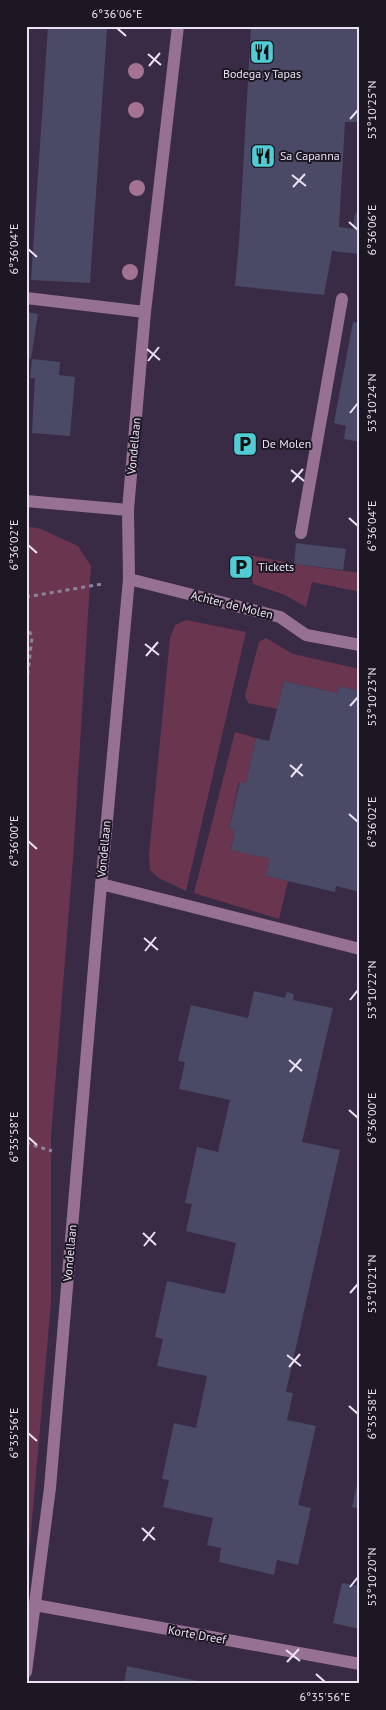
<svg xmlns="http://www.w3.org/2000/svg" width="386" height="1710" font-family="'PT Sans',sans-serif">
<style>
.green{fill:#6a354f}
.building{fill:#4a4966}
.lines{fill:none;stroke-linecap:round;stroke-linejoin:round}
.path{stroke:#8e8399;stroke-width:3;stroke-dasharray:4 4;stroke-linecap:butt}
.minor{stroke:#977194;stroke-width:12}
.tree{fill:#a47392}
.ticks{fill:none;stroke:#eae1f2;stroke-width:2}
.labels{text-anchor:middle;stroke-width:4;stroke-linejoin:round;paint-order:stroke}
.poi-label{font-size:12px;fill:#eae1f2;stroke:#1d1723;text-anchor:start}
.street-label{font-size:12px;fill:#eae1f2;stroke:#1d1723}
.neatline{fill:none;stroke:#eae1f2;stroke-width:2}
.ticks-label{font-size:12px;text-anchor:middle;fill:#eae1f2}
</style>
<rect width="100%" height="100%" fill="#392b46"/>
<path class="green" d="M26,526L41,529L78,546L91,566L73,859L51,1136V1302L30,1543L26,1568Z
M249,555L294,564L360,573V592L312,582L306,607L285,595L253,584Z
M186,620L246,632L186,891L159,878L150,870L149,855L170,638L175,625Z
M266,638L293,654L360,669V691L339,686L337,693L284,681L277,709L248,703L245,695L259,642Z
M235,732L256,738L246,783L239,782L229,829L235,830L231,849L270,859L266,876L288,881L279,919L194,893Z"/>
<path class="building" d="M48,26L107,29L90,283L31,280Z
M251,26H360V122H345L339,227L353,229L355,213L360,214V254L332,251L324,295L235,286L239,242Z
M26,312L38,314L31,359L26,358Z
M353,322L360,323V442L344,439L346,426L334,423Z
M32,359L60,362L59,375L75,377L70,436L32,433L35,378H30Z
M296,543L346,549L343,570L294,564Z
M284,681L337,693L339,686L360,691V892L336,886L335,892L266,876L270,859L231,850L235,830L229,829L240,782L246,783L256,738L269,741Z
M254,991L285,998L287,992L294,994L293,1000L333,1008L302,1142L340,1150L286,1392L293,1393L287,1420L316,1426L298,1505L311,1508L298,1565L277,1560L274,1575L219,1562L221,1548L207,1545L213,1518L163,1507L169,1480L162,1479L174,1423L196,1428L207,1376L157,1366L163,1339L155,1337L167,1281L225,1294L236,1243L186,1231L192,1204L185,1203L197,1147L218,1152L230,1100L179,1089L185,1062L178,1061L191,1005L248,1018Z
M359,1475H360V1509L352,1507Z
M342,1583L360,1586V1629L333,1623Z
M127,1666L207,1683L206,1684H124Z"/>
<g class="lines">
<path class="path" d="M26,597L102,584
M26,624L32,637L26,691
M26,1143L52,1151"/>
<path class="minor" d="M26,298L145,312
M26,501L128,510
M301,533L342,299
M129,579L280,617L306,635L360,645
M101,884L360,949
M35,1605L360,1664
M26,1672L50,1488L99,908L129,579L128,510L145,312L178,26"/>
</g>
<g class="tree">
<circle cx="136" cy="71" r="8"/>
<circle cx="136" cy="110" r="8"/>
<circle cx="137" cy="188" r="8"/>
<circle cx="130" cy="272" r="8"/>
</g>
<path class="ticks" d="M117,28L126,36M148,54L161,65M149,66L160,53M350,119L358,110M292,175L306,186M293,187L305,174M349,222L358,230M28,249L37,257M147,349L160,360M148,361L159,347M350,413L358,403M291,470L304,481M292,482L303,469M349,518L358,526M28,545L37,553M145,644L159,655M146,656L158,642M350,706L358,697M290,765L303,776M291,777L302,764M349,814L358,822M28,841L37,849M144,938L158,950M145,951L156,937M350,1000L358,990M289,1060L302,1071M290,1072L301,1059M349,1110L358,1118M28,1137L37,1145M143,1233L156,1245M144,1246L155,1232M350,1293L358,1284M287,1355L301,1366M289,1367L300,1354M349,1406L358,1414M28,1433L37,1441M142,1528L155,1540M143,1541L154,1527M350,1587L358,1577M286,1650L300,1661M287,1662L299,1649M316,1674L325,1682"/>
<defs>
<symbol id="restaurant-square" viewBox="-11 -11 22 22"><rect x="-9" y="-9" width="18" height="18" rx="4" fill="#51ccd5" stroke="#1d1723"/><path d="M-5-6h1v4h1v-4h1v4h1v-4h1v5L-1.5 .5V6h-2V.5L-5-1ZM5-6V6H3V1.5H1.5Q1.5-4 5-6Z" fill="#111"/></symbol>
<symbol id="parking-square" viewBox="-11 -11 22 22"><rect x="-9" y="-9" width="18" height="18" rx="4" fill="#51ccd5" stroke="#1d1723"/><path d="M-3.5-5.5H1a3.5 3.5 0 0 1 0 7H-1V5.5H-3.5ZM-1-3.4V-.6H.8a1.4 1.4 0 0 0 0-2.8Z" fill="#111"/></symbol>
</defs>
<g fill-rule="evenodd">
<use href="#restaurant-square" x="248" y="38" width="28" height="28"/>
<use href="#restaurant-square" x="249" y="142" width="28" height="28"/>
<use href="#parking-square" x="231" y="430" width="28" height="28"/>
<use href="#parking-square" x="227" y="553" width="28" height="28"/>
</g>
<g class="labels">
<g class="poi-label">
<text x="262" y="78" text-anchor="middle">Bodega y Tapas</text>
<text x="280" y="160">Sa Capanna</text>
<text x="262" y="448">De Molen</text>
<text x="258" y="571">Tickets</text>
</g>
<g class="street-label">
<text transform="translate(134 446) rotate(-85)" y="4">Vondellaan</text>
<text transform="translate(232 605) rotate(14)" y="4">Achter de Molen</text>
<text transform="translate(104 849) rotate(-85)" y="4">Vondellaan</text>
<text transform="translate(70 1253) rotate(-85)" y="4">Vondellaan</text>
<text transform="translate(197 1635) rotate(10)" y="4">Korte Dreef</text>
</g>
</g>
<rect width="386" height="1710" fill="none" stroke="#1d1723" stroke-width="55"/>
<rect x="28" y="28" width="330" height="1654" class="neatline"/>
<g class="ticks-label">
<text x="117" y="18">6°36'06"E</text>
<text transform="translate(372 110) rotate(-90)" y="4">53°10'25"N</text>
<text transform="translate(372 230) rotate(-90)" y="4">6°36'06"E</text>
<text transform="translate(14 249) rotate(-90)" y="4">6°36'04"E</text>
<text transform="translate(372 403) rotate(-90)" y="4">53°10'24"N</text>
<text transform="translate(372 526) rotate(-90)" y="4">6°36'04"E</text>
<text transform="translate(14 545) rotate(-90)" y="4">6°36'02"E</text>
<text transform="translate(372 697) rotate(-90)" y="4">53°10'23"N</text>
<text transform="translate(372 822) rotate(-90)" y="4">6°36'02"E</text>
<text transform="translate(14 841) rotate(-90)" y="4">6°36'00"E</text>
<text transform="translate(372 990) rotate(-90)" y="4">53°10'22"N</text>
<text transform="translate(372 1118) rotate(-90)" y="4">6°36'00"E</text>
<text transform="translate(14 1137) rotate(-90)" y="4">6°35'58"E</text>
<text transform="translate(372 1284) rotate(-90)" y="4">53°10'21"N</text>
<text transform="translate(372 1414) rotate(-90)" y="4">6°35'58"E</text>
<text transform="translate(14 1433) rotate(-90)" y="4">6°35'56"E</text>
<text transform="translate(372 1577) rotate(-90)" y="4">53°10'20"N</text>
<text x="325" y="1701">6°35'56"E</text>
</g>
</svg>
